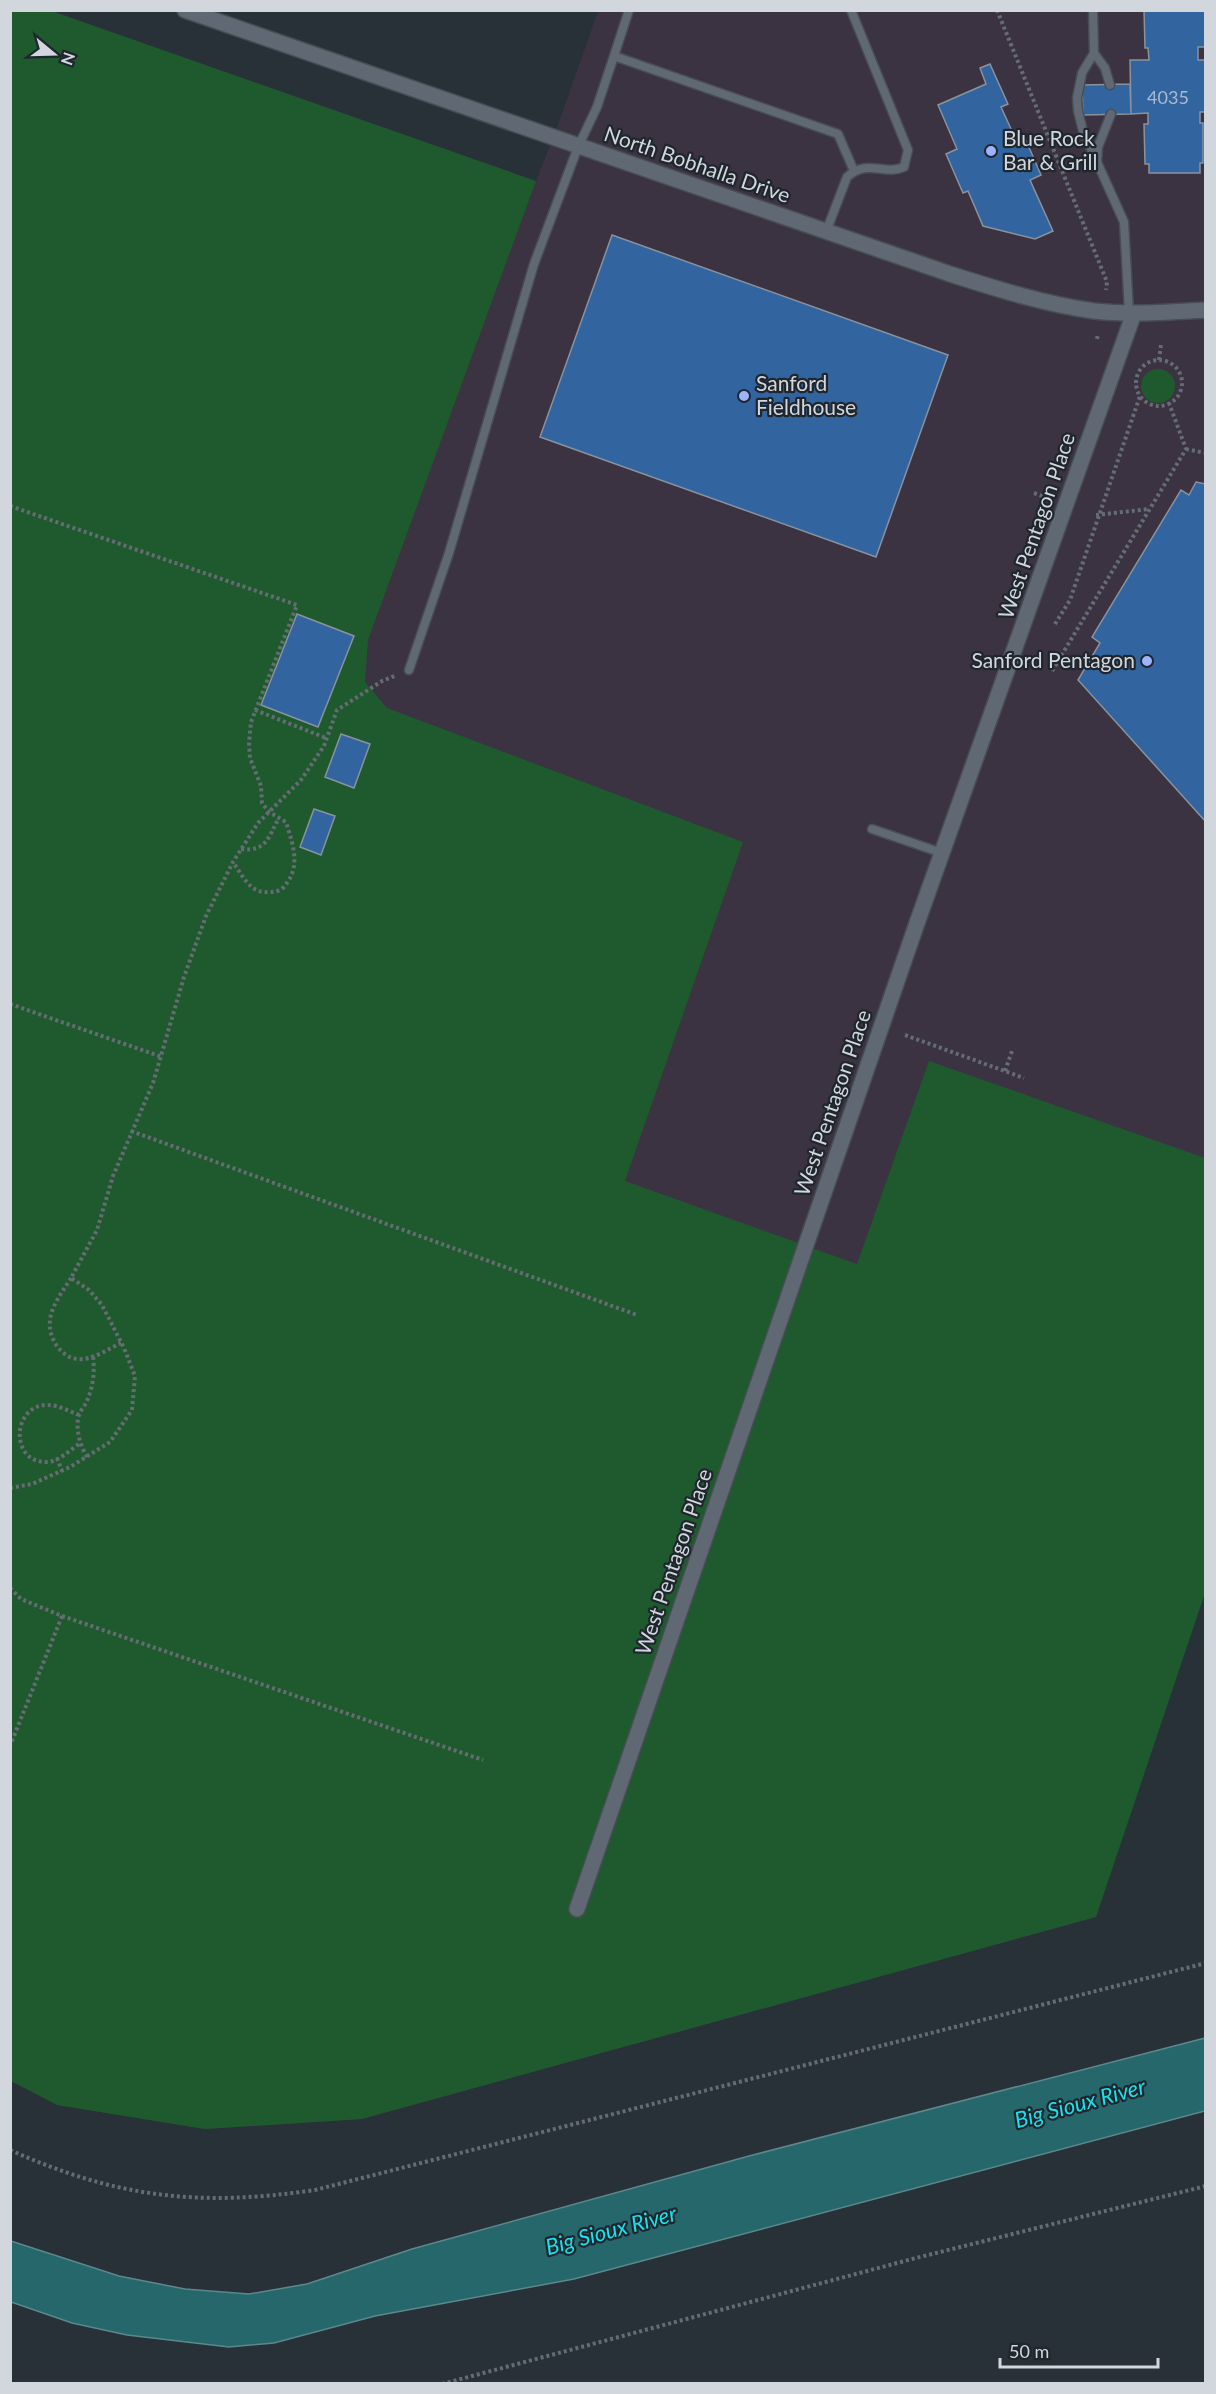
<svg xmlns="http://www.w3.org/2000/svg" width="1216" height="2394" font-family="Lato,sans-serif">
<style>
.commercial{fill:#3b3242}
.green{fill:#1f5a2e}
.water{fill:#26676b;stroke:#5a898d;stroke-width:1.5}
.building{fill:#3265a0;stroke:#89929d;stroke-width:1.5}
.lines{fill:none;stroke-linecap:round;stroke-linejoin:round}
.service-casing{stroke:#474d54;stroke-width:11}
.minor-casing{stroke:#474d54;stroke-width:18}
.path{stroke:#656c73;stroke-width:4;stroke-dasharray:3 3;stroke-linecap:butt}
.service{stroke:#606973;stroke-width:8}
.minor{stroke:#606973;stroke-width:15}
.poi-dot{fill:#9cb4fd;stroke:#1f262e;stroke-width:2}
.labels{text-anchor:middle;stroke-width:4.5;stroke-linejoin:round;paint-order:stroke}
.number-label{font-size:18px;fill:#aabace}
.poi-label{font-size:21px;fill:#d2d7dd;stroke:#1f262e;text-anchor:start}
.street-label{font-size:21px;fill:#d2d7dd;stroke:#1f262e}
.water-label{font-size:22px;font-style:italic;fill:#19e2ec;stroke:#1f262e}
</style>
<rect width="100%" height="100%" fill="#283038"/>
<path class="commercial" d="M10,11H49L536,181L559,122L598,11H1205V1590L1096,1917L362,2119L205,2129L57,2105L11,2081Z"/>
<path class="green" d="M49,10L536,181L368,640L365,682L387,708L743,842L625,1181L857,1264L929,1061L1205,1158L1206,1590L1096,1917L362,2119L205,2129L57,2105L11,2081L10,11Z
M1141 386a17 17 0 1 1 34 0a17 17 0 1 1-34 0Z"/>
<path class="water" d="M1205,2038V2111L574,2279L375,2316L274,2343L229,2347L127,2335L72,2323L11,2302V2241L119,2276L185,2289L249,2294L307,2284L412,2249L749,2156Z"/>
<path class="building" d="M1144,10H1205L1206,47H1198V60H1206V112H1200V123H1203V163H1200V173H1149V164H1145L1144,124H1148V113L1131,114L1130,60H1149L1148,48H1145Z
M990,64L1008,104L1001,107L1017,142L1025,138L1041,175L1030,180L1053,231L1035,239L983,226L968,191L963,193L946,154L957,149L938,105L986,84L980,68Z
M1130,84L1131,114L1083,115L1082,85Z
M612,235L948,355L876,557L540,437Z
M1196,482L1206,484V822L1078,680L1100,643L1092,637L1181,490L1189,495Z
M297,614L354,636L318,727L261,705Z
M341,734L370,744L354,788L325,777Z
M314,809L335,816L321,855L300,847Z"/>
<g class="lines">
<defs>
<path id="service" d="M1093,10L1094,53L1082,73L1077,98L1078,111L1083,131L1124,222L1129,312
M1094,53L1105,68L1110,85
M614,56L629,10
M1097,162L1098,147L1111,114
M826,232L847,177C868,158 884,176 904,167L908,150L851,10
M409,670L449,553L534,264L578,147L597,107L614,56L838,134L854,171
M872,829L942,853"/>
<path id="minor" d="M185,10L950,274C997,289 1044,304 1094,311C1131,315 1169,312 1206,310
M577,1909L917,923L1134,313"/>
</defs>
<use href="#service" class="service-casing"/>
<use href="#minor" class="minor-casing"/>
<path class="path" d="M997,10L1107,282L1106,290
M1097,339L1098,334
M1159,360L1161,345
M1136 383a23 23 0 1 1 46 0a23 23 0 1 1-46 0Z
M1186,449L1206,453
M1034,493L1048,498
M10,506L297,605L251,722L249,743L250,758L261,786L262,803L269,812L286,822C294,848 302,869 281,890C253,898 247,883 233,862
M1096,515L1149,509
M1055,624L1070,600L1140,396
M1052,671L1186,449L1169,403
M255,710L326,738
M241,849C267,852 268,837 279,818
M10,1004L162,1057
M905,1035L1024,1078
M1005,1071L1012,1051
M131,1131L637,1315
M71,1278C58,1299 41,1318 55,1343C59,1350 67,1358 77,1359C91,1361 108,1349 121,1343
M79,1415C69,1411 58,1405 48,1405C12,1404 9,1463 47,1462C58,1462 70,1450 79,1444
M87,1457C80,1445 75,1429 79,1415C80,1411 84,1407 86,1403C93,1388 95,1373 93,1356
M57,1458L62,1471
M10,1488L32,1484L70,1467L110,1442L132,1410L135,1376L124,1348L102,1305L89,1290L71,1278L97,1230L113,1176L153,1083L184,977L206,916L233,862L258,823L301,780L324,746L337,710L382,681L397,675
M10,1588L21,1599L62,1616L10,1746
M62,1616L483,1760
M10,2150C117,2198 200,2207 315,2190L1206,1963
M442,2384L916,2258L1206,2186"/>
<use href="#service" class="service"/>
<use href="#minor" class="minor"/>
</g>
<g class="poi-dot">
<circle cx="991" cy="151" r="6"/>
<circle cx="744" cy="396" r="6"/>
<circle cx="1147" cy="661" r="6"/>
</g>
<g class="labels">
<g class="number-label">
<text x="1168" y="104">4035</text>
</g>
<g class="poi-label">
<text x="1003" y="146">Blue Rock<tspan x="1003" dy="24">Bar &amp; Grill</tspan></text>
<text x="756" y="391">Sanford<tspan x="756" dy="24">Fieldhouse</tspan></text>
<text x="1135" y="668" text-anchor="end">Sanford Pentagon</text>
</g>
<g class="street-label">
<text transform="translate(697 165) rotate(19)" y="7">North Bobhalla Drive</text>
<text transform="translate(1037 526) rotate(-71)" y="7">West Pentagon Place</text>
<text transform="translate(833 1103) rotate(-71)" y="7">West Pentagon Place</text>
<text transform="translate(674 1562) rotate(-71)" y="7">West Pentagon Place</text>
</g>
<g class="water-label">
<text transform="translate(1080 2103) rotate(-15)" y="8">Big Sioux River</text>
<text transform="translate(611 2230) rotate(-15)" y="8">Big Sioux River</text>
</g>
</g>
<rect width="1216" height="2394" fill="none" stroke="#d2d7dd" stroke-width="24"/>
<g transform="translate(54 54) rotate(109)" stroke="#1f262e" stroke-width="4.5" paint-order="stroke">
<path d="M0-4.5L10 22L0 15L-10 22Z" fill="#d2d7dd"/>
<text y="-9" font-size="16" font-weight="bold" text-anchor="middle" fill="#d2d7dd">N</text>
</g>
<path d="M1000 2358v9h158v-9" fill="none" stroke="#d2d7dd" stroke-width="3"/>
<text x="1009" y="2358" font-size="18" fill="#d2d7dd" stroke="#1f262e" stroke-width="4.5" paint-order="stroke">50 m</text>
</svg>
